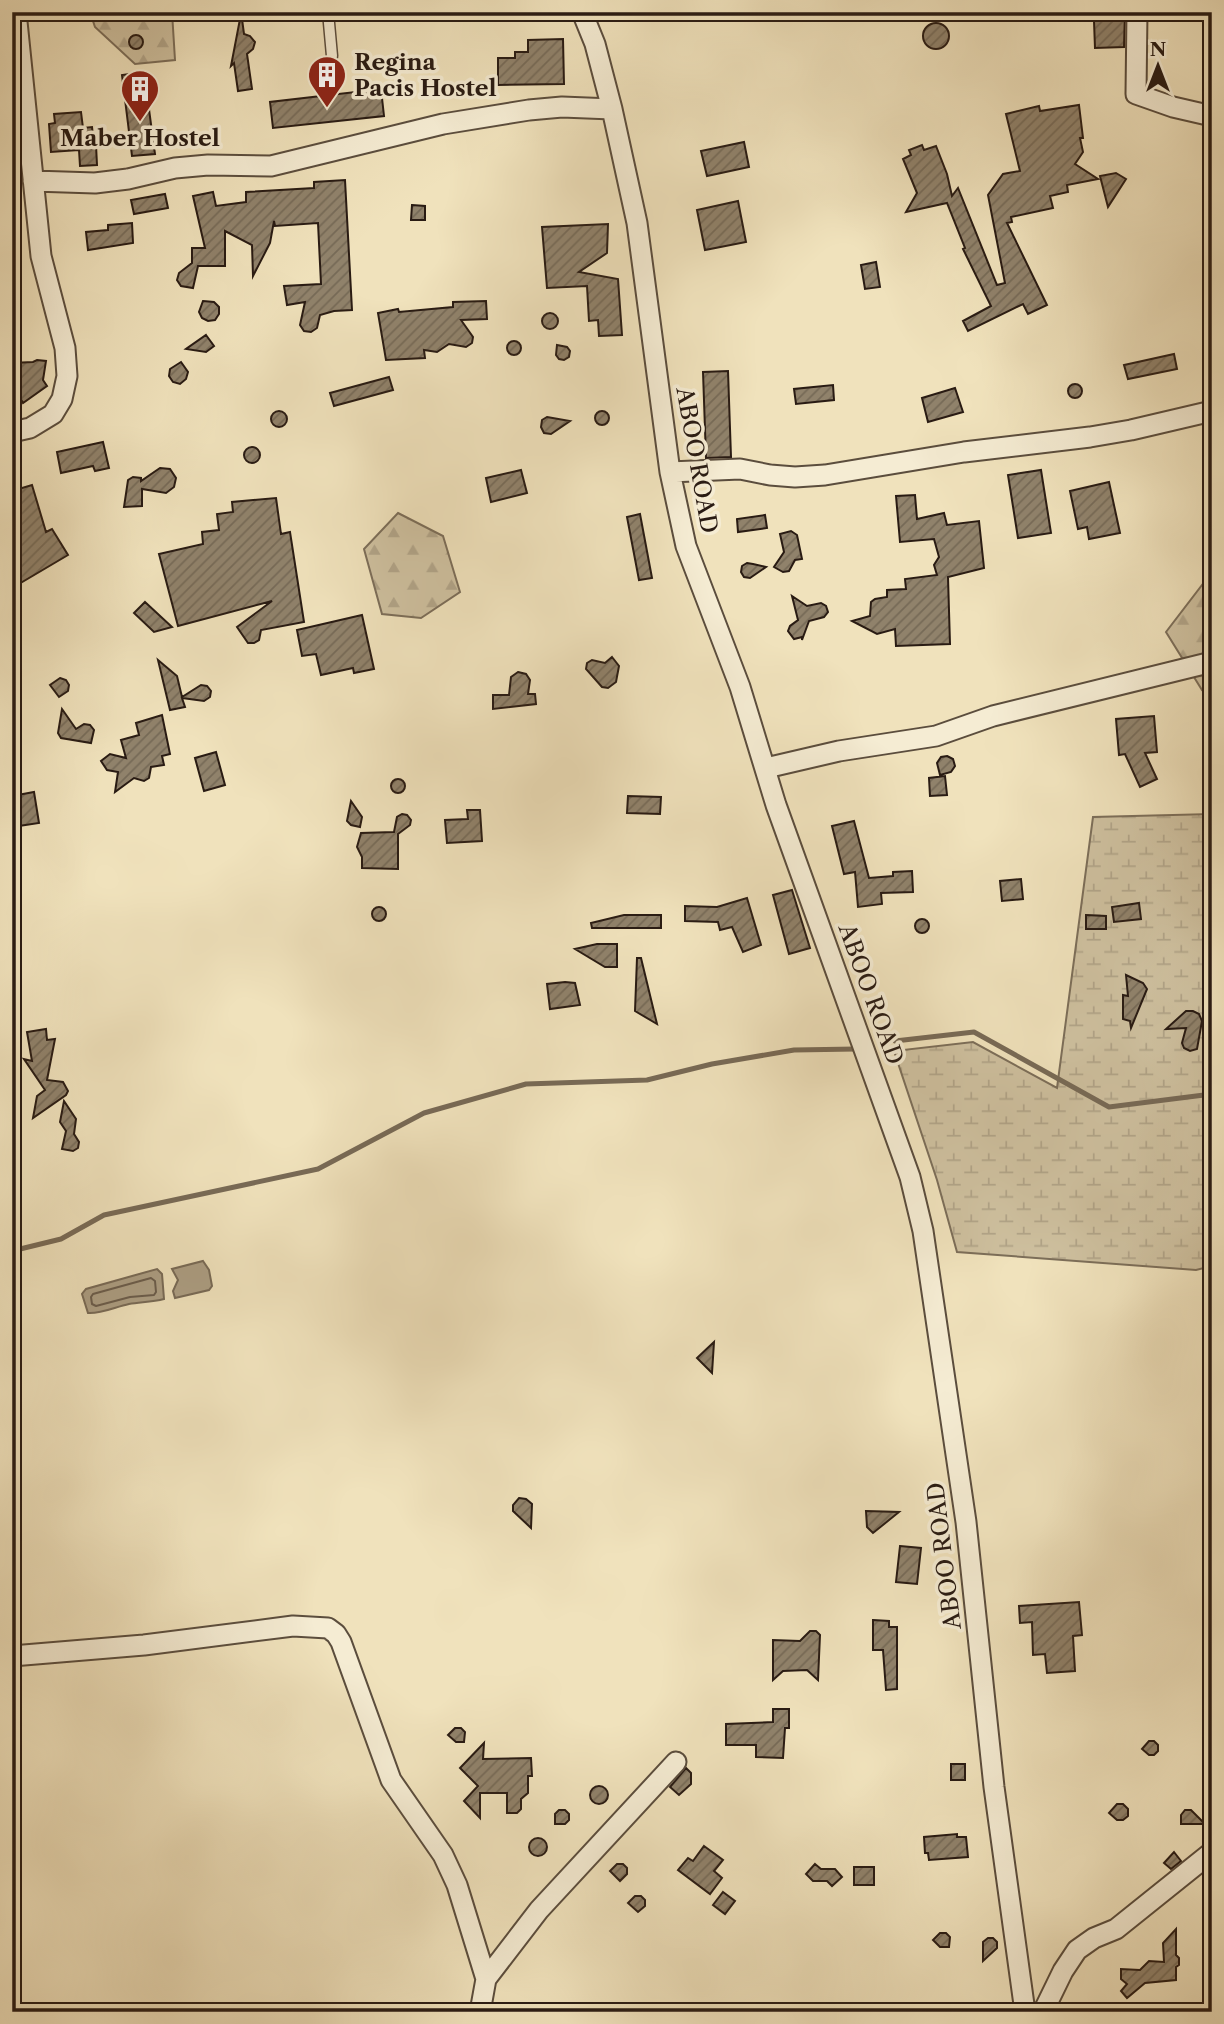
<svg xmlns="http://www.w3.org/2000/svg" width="1224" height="2024" font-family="'Libre Caslon Text',serif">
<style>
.forest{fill:url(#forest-firs);stroke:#7c6e59;stroke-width:2}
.wetland{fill:url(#wetland-marsh);stroke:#7c6e59;stroke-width:2}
.water{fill:#ac9e83;stroke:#786a56;stroke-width:2}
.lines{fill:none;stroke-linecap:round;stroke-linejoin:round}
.shore{stroke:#6a5c4b;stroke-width:2}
.stream{stroke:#786a56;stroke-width:5}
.building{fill:url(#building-hatch);stroke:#291b13;stroke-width:2}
.service-casing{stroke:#5b4d3d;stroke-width:13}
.minor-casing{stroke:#5b4d3d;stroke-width:23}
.service{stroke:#f5ecd3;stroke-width:10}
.minor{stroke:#f5ecd3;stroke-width:19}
.labels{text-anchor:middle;stroke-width:7;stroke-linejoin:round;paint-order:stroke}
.poi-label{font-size:23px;font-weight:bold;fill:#291b13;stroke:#f5ecd3;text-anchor:start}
.street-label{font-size:23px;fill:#291b13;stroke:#f5ecd3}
</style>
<defs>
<pattern id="forest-firs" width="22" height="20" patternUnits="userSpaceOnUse" patternTransform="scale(1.75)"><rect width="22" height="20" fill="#cec09f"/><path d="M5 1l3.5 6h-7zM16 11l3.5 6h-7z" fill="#b1a488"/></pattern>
<pattern id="wetland-marsh" width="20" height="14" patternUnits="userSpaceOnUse" patternTransform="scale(1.75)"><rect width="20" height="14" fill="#cec09f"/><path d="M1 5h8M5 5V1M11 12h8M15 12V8" fill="none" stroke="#b1a488"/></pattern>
<pattern id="building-hatch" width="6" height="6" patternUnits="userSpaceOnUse" patternTransform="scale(1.75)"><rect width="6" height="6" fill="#90826b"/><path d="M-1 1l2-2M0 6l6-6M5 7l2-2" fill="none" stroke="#766a57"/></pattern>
</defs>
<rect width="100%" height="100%" fill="#f0e2bc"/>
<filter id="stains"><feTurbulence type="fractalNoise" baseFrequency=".00286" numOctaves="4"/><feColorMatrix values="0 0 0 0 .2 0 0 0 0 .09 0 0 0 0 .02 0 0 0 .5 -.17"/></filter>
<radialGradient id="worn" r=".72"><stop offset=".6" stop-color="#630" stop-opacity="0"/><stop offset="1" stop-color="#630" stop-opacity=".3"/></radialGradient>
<path class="forest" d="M90,12H172L175,60L135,64L95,27Z
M398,513L443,536L460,592L421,618L382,614L364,549Z
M1212,572V686L1202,690L1166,632Z"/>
<path class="wetland" d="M1212,814V1266L1196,1270L957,1252L937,1180L894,1051L973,1042L1057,1088L1093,817Z"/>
<path class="water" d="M203,1261L209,1270L212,1286L209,1290L175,1298L173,1291L178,1280L172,1269Z
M157,1269L162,1274L164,1299C152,1302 141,1302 129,1304C115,1307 101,1314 88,1313L82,1294L86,1289Z"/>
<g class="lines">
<path class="shore" d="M151,1278L155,1281L156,1292L154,1295L130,1297L96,1306L92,1304L91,1297L93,1294Z"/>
<path class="stream" d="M895,1041L974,1032L1109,1107L1212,1094
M12,1251L61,1239L104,1215L318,1169L424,1113L526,1084L647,1080L712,1064L794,1050L856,1049"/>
</g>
<path class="building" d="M1116,12H1125L1124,47L1095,48L1094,21L1116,20Z
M240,19H242L244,34L250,36L255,42L253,49L247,54L252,89L238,91L234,63L231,66Z
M923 36a13 13 0 1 1 26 0a13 13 0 1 1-26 0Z
M129 42a7 7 0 1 1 14 0a7 7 0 1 1-14 0Z
M563,39L564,84L498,85V58H515V52H528V40Z
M144,72L155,154L132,156L122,75Z
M381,89L384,116L273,128L270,102Z
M1079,105L1083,138H1080L1083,152L1075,164L1098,179L1067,185L1068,192L1050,196L1053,208L1011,217L1012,222L1007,223L1047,305L1028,314L1023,304L968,331L963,321L991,306L963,249L965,248L947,203L906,212L917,193L903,159L911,155L909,150L922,145L924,150L936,146L947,174L952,196L958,188L997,285L1005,283L988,195L1003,174L1020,171L1006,114L1039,106L1040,111Z
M81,112L83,128L92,127L94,145H96L97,165L80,166L79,150L51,152L49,124L55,123L54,114Z
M744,142L749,167L707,176L701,151Z
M1116,173L1126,179L1108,207L1100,176Z
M345,180L352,310L334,311L320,315L317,328L311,332L304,331L300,325L305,302L287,305L284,286L321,284L318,223L275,226L274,221L270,243L253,276L252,245L225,231V266H198L193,288L181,286L177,280L179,273L192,263V248H205L193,196L213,192L216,206L246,202V192L314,188V182Z
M165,194L168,208L134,214L131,200Z
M738,201L746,242L705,250L697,210Z
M412,205L425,206V220H411Z
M132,223L133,243L88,250L86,232L108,230V225Z
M608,224L607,253L579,272L618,279L622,335L599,336L598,320L589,321L587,286L547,288L542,227Z
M876,262L880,287L865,289L861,265Z
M203,301L214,302L219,307V314L215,320L208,321L202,318L199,312Z
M486,301L487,319L461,320L473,337L472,343L466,347L449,344L437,352L424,350L425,358L386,360L378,313L398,309L399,312L453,307V302Z
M542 321a8 8 0 1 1 16 0a8 8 0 1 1-16 0Z
M206,335L214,346L206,352L186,349Z
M507 348a7 7 0 1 1 14 0a7 7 0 1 1-14 0Z
M557,345L567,347L570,351L569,357L564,360L559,359L556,355Z
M1174,354L1177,369L1128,379L1124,365Z
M37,360L46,361L43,380L47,386L23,403L19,396H12V363L33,362Z
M181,362L188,372L186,379L180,384L173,382L169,376L170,369Z
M728,371L731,457L706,458L703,372Z
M389,377L393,390L334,406L330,393Z
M1068 391a7 7 0 1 1 14 0a7 7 0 1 1-14 0Z
M833,385L834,400L796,404L794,389Z
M955,388L963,412L928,422L922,398Z
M595 418a7 7 0 1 1 14 0a7 7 0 1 1-14 0Z
M271 419a8 8 0 1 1 16 0a8 8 0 1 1-16 0Z
M547,417L570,421L551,434L544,433L541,427L542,420Z
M103,442L109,468L95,471L93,466L61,473L57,452Z
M244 455a8 8 0 1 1 16 0a8 8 0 1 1-16 0Z
M160,468L170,469L176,478L174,487L166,493L142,489V506L124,507L128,480L133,477L141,478V481Z
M521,470L527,493L491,502L486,478Z
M1041,470L1051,533L1018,538L1008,475Z
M1109,482L1120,533L1089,539L1087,527L1078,529L1070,491Z
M32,485L46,532L52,529L68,555L12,588V552L18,549L12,534V491Z
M915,495L917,519L944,513L947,525L979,521L984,568L948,577L950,644L896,646L895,629L877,634L852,621L870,616L871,602L875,599L887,597V590L906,589L905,579L937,575L934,565L939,557L934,539L900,542L896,496Z
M276,498L281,534L290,532L304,622L261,630L259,640L254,643H248L237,627L272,601L178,626L159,554L203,544L202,532L219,530L217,514L233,512L232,502Z
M640,514L652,578L639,580L627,517Z
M765,515L767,528L738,532L737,519Z
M791,531L797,535L802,559L795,560L789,571L783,572L774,567L784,552L780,534Z
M747,563L753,564L766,567L750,578L744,577L741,572L742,566Z
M792,596L807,606L821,603L826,606L828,612L824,617L809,621L802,640V637L794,639L788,631L790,626L798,620Z
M145,602L172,627L154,632L134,613Z
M362,615L374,669L354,673L353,668L321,675L316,654L302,656L297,630Z
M612,657L619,666L616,682L608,688L602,687L586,669L587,663L592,660L605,663Z
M158,660L177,676L182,697L201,685L207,686L211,691L210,697L204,701L182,698L185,707L170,710Z
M518,672L526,674L530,680L528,694H535L536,704L493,709V695H509L511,677Z
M60,678L66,680L69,685L68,691L59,697L50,685Z
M62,709L76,729L84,724L90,725L94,730L91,743L61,738L58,733Z
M162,715L170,754L162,756L164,765L151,767L149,778L144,781L134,778L115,792L118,772L107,770L101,761L110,754L126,758L121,740L139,735L136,723Z
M1154,716L1157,752L1145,753L1157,779L1140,787L1125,754L1119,755L1116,719Z
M216,752L225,785L204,791L195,758Z
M947,756L953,759L955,766L951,772L940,775L937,763L941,757Z
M945,776L947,795L930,796L929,778Z
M391 786a7 7 0 1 1 14 0a7 7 0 1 1-14 0Z
M34,792L39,823L12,827V796Z
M628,796L661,797L660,814L627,813Z
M351,801L362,817L360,827L351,825L347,821Z
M467,810H480L482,841L447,843L445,820L468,819Z
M402,814L407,815L411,820L410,825L398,834V869L362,868V857L357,847L361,833L394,832L397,817Z
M854,821L869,878L893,876V872L912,871L913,892L881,893L882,904L858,907L855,872L844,874L832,826Z
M1021,879L1023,899L1002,901L1000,881Z
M792,890L810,948L789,954L773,895Z
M747,898L761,945L743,952L732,927L720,930L718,922L685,921V906L717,907Z
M1139,903L1141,919L1114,922L1112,907Z
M372 914a7 7 0 1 1 14 0a7 7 0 1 1-14 0Z
M624,915H661V928H592L591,923Z
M1086,915L1106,916V929H1086Z
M915 926a7 7 0 1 1 14 0a7 7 0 1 1-14 0Z
M597,944H617V967H605L575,949Z
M637,958H641L657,1024L635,1011Z
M1126,975L1143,983L1147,989L1131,1028L1130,1021L1123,1019V995L1128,996Z
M565,982L575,983L580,1005L550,1009L547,984Z
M1186,1011H1193L1199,1014L1202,1021L1197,1049L1190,1051L1184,1048L1182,1043L1186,1028L1166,1029Z
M46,1029L47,1040L55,1039L47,1080L63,1082L68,1091L66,1095L33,1118L37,1096L45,1090L24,1059L32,1061L27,1032Z
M64,1101L76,1119L74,1134L79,1142L78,1148L73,1151L62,1149L66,1131L60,1122Z
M714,1342L712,1373L697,1358Z
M519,1498L526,1499L532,1504L531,1528L513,1511V1505Z
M866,1511L899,1512L873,1533L867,1527Z
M900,1546L921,1548L917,1584L896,1582Z
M1079,1602L1082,1635L1073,1636L1075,1671L1047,1673L1045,1654L1033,1655L1032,1622L1020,1623L1019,1606Z
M873,1620L889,1621V1627H897V1689L886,1690L883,1650H873Z
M810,1631H816L820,1635L818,1680L807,1670L783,1671L773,1680V1640L800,1641Z
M773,1709H789V1728H785L783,1758L756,1757V1745H726V1724L773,1722Z
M455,1728H461L465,1732L464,1742H456L448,1735Z
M1149,1741H1154L1158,1745V1751L1154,1755H1149L1142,1749Z
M484,1743L483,1759L531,1758L532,1776H528V1793L521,1799V1809L517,1813H507V1793H480V1818L464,1801L478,1786L460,1768Z
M951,1764H965V1780H951Z
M686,1768L691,1773V1784L679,1795L670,1787Z
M590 1795a9 9 0 1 1 18 0a9 9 0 1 1-18 0Z
M1117,1804H1123L1128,1809V1816L1123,1820H1117L1109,1813Z
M559,1810H565L569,1814V1820L565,1824H555V1814Z
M1185,1810H1191L1205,1824H1181V1815Z
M957,1834V1837H966L968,1857L929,1860L928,1853H925L924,1837Z
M529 1847a9 9 0 1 1 18 0a9 9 0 1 1-18 0Z
M704,1846L723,1860L714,1871L722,1878L710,1894L678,1870L688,1858L693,1861Z
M1174,1852L1181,1861L1171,1869L1164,1863Z
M617,1864H623L627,1868V1874L620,1881L610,1871Z
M815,1864L821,1869H835L842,1877L832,1886L827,1881H813L806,1874Z
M854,1867H874V1885H854Z
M723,1892L735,1901L725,1914L713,1905Z
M635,1896H641L645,1900V1906L638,1912L628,1903Z
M1176,1929V1955L1179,1958V1965L1176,1967V1980L1145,1983L1127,1998L1121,1991L1127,1984L1121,1979V1969L1140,1970L1149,1961L1164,1962L1163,1943Z
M940,1933H946L950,1937L949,1947H940L933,1940Z
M988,1938H993L997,1942V1948L983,1961V1942Z"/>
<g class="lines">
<defs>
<path id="service" d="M328,12L332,56"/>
<path id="minor" d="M582,12L595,44L612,109L637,223L670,472L686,546L740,687L776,805L910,1177L923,1231L966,1522L994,1787L1025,2012
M1137,12L1136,94L1173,107L1212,116
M33,181L95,183L128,179L175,168L208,165L271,166L443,124L529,110L562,107L612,109
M12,432L30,428L53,414L62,399L67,376L65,348L41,256L16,12
M670,472L740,469L770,475L795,477L825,475L964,452L1090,437L1131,430L1212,411
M766,768L839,751L936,736L993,716L1212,662
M12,1656L144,1645L293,1626L328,1628L336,1634L341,1642L391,1780L443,1855L457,1885L486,1979L480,2012
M486,1979L539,1910L676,1762
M1043,2012L1063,1971L1077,1950L1094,1938L1116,1929L1212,1852"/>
</defs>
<use href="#service" class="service-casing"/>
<use href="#minor" class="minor-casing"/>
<use href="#service" class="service"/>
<use href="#minor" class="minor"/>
</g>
<defs>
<symbol id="building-pin" viewBox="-11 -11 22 30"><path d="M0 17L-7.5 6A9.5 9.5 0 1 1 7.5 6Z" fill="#8f2418" stroke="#f5ecd3"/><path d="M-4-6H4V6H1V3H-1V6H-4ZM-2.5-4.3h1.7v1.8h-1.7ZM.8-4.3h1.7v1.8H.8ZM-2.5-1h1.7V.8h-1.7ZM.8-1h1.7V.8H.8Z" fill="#fff"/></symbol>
</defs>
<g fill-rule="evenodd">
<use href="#building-pin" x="305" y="53" width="44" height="60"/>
<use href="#building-pin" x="118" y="67" width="44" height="60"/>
</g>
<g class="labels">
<g class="poi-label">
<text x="354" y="70">Regina<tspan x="354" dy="26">Pacis Hostel</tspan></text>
<text x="140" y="146" text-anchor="middle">Maber Hostel</text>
</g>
<g class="street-label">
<text transform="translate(697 460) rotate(80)" y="8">ABOO ROAD</text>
<text transform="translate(871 994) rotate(70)" y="8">ABOO ROAD</text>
<text transform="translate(944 1556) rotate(-97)" y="8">ABOO ROAD</text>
</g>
</g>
<rect width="1224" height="2024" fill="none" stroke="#f0e2bc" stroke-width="42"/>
<rect x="14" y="14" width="1196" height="1996" fill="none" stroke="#291b13" stroke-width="3.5"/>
<rect x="21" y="21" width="1182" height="1982" fill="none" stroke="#291b13" stroke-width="2"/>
<g transform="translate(1158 66)" stroke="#f5ecd3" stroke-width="5" paint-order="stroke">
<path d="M0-5L12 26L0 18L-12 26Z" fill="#291b13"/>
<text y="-10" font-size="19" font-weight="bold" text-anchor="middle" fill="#291b13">N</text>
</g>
<rect width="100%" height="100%" filter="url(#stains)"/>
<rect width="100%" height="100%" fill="url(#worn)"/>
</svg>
